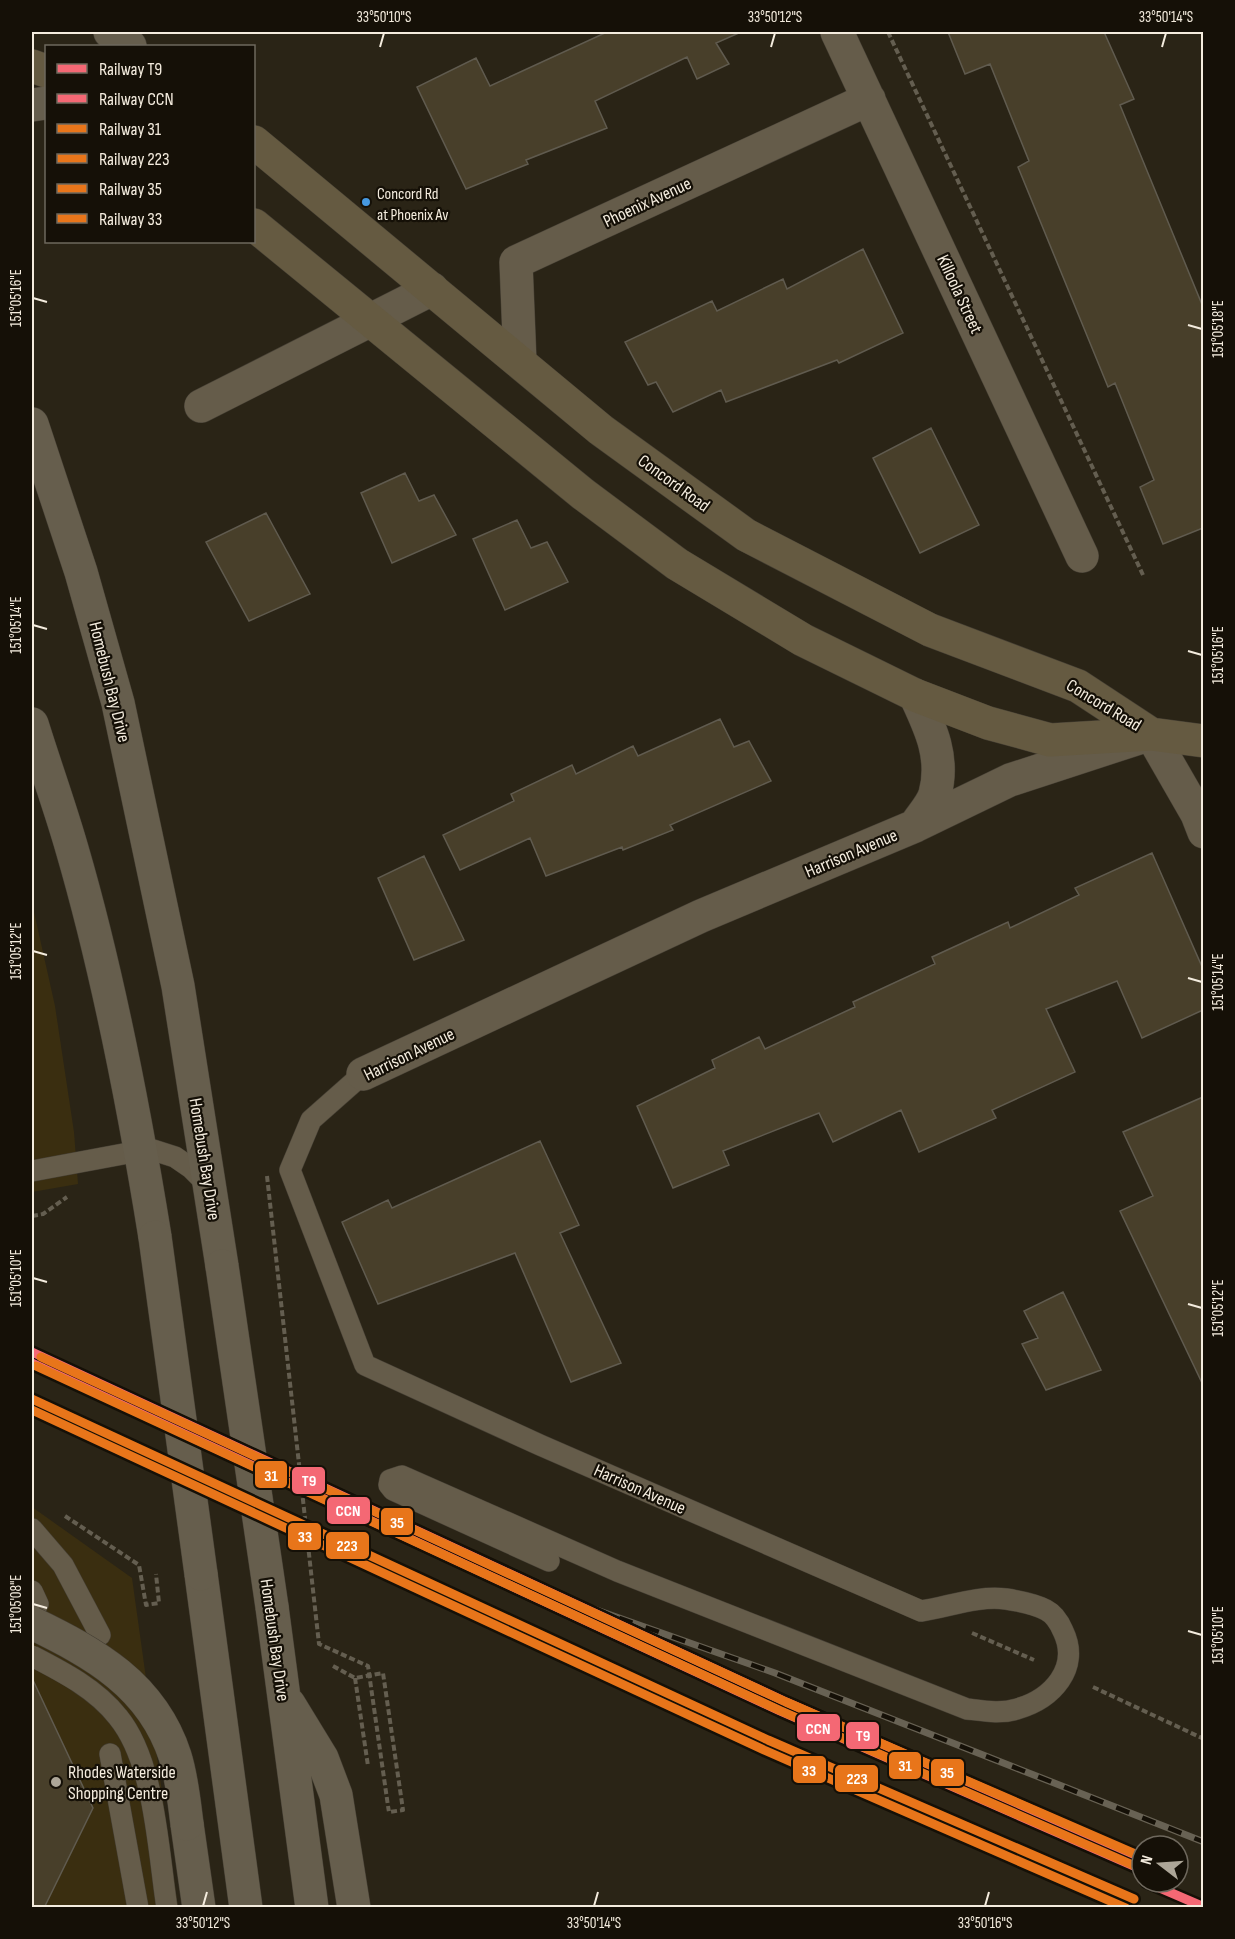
<svg xmlns="http://www.w3.org/2000/svg" width="1235" height="1939" font-family="'Sofia Sans Condensed',sans-serif">
<style>
.built{fill:#3a2e10}
.building{fill:#483f2a;stroke:#605b4f;stroke-width:1.5}
.lines{fill:none;stroke-linecap:round;stroke-linejoin:round}
.lane-casing{stroke:#453f34;stroke-width:22}
.street-casing{stroke:#453f34;stroke-width:34}
.primary-casing{stroke:#453f34;stroke-width:34}
.highway-casing{stroke:#453f34;stroke-width:34}
.path{stroke:#645e50;stroke-width:4;stroke-dasharray:6 3;stroke-linecap:butt}
.lane{stroke:#655c4a;stroke-width:21}
.street{stroke:#655c4a;stroke-width:33}
.primary{stroke:#655a41;stroke-width:33}
.highway{stroke:#665e4d;stroke-width:33}
.rail-casing{stroke:#686254;stroke-width:7}
.rail{stroke:#151007;stroke-width:4.5;stroke-dasharray:14;stroke-linecap:butt}
.lane-bridge-casing{stroke:#453f34;stroke-width:22;stroke-linecap:butt}
.highway-bridge-casing{stroke:#453f34;stroke-width:34;stroke-linecap:butt}
.path-bridge{stroke:#645e50;stroke-width:4;stroke-dasharray:6 3;stroke-linecap:butt}
.lane-bridge{stroke:#655c4a;stroke-width:21}
.highway-bridge{stroke:#665e4d;stroke-width:33}
.rail-1-casing{stroke:#151007;stroke-width:14}
.rail-2-casing{stroke:#151007;stroke-width:14}
.rail-3-casing{stroke:#151007;stroke-width:14}
.rail-4-casing{stroke:#151007;stroke-width:14}
.rail-5-casing{stroke:#151007;stroke-width:14}
.rail-6-casing{stroke:#151007;stroke-width:14}
.rail-1{stroke:#f46874;stroke-width:9}
.rail-2{stroke:#f46874;stroke-width:9}
.rail-3{stroke:#e8751a;stroke-width:9}
.rail-4{stroke:#e8751a;stroke-width:9}
.rail-5{stroke:#e8751a;stroke-width:9}
.rail-6{stroke:#e8751a;stroke-width:9}
.ticks{fill:none;stroke:#f4ecde;stroke-width:2}
.bus-dot{fill:#4699e1;stroke:#151007;stroke-width:2}
.poi-dot{fill:#ada698;stroke:#151007;stroke-width:2}
.labels{text-anchor:middle;stroke-width:4.5;stroke-linejoin:round;paint-order:stroke}
.bus-label{font-size:16px;fill:#f4ecde;stroke:#151007;text-anchor:start}
.street-label{font-size:18px;fill:#f4ecde;stroke:#151007}
.poi-label{font-size:18px;fill:#f4ecde;stroke:#151007;text-anchor:start}
.line-badge{stroke:#151007;stroke-width:2}
.badge-label{font-size:16px;text-anchor:middle;font-weight:bold;fill:#fff}
.neatline{fill:none;stroke:#f4ecde;stroke-width:2}
.ticks-label{font-size:15px;text-anchor:middle;fill:#f4ecde}
</style>
<rect width="100%" height="100%" fill="#2a2416"/>
<path class="built" d="M32,903L55,1006L74,1132L78,1184L32,1192Z
M32,1507L132,1578L178,1907H32Z"/>
<path class="building" d="M607,32H741L716,43L729,64L697,79L687,57L595,101L607,128L526,160L528,164L466,189L417,87L476,58L490,86Z
M948,32H1104L1134,99L1120,105L1203,307V528L1163,544L1140,487L1154,480L1115,383L1108,387L1018,167L1029,161L990,64L965,74Z
M863,249L903,333L839,363L837,360L726,402L721,390L673,412L656,382L648,385L625,342L712,301L717,311L783,279L787,289Z
M931,428L979,525L920,553L873,458Z
M405,473L419,501L434,495L456,535L392,563L361,493Z
M266,513L310,594L249,621L206,542Z
M517,520L531,548L547,542L568,582L505,610L473,539Z
M720,719L734,747L749,741L771,781L670,825L673,830L623,850L622,847L546,876L530,838L460,870L443,835L514,801L511,794L572,765L576,774L633,746L638,756Z
M1152,853L1203,969V1010L1142,1038L1117,981L1046,1009L1075,1072L992,1110L996,1118L919,1152L901,1110L833,1142L819,1113L723,1151L729,1165L673,1188L637,1106L715,1068L712,1060L759,1037L765,1049L855,1007L853,1002L935,964L932,957L1008,922L1010,928L1079,895L1075,888Z
M424,856L464,940L414,960L378,878Z
M1203,1097V1385L1120,1211L1153,1196L1123,1132Z
M540,1141L579,1225L560,1233L621,1363L571,1382L515,1253L378,1304L342,1222L388,1200L392,1208Z
M1063,1292L1101,1370L1046,1390L1022,1344L1038,1338L1024,1311Z
M32,1678L93,1808L44,1908H32Z"/>
<g class="lines">
<defs>
<path id="lane" d="M363,1074L311,1120L290,1170L365,1365L540,1445L921,1611C948,1607 979,1595 1006,1599C1019,1601 1035,1604 1046,1610C1054,1614 1060,1624 1063,1631C1081,1668 1052,1699 1017,1709C1001,1714 984,1711 967,1709L617,1571L402,1476L390,1480L389,1485L393,1490L549,1561
M32,1171L150,1149L175,1157L191,1168L208,1185
M32,1529L63,1565L100,1635
M32,1591L38,1604
M110,1754L138,1908"/>
<path id="street" d="M837,32L1082,556
M520,362L516,262L869,99
M201,406L432,289
M915,695C930,727 945,757 935,794C932,805 921,816 915,826
M363,1074L701,916L915,826L1010,780L1151,734L1197,814L1204,832"/>
<path id="primary" d="M32,66L46,71
M254,142L601,430L746,535L930,630L1078,686L1151,734
M254,225L583,494L677,564L803,640L915,695L988,723L1050,740L1151,734L1204,741"/>
<path id="highway" d="M110,32L130,46
M32,105L46,103
M32,424L81,572L118,703L178,986L222,1266
M32,724C45,766 60,807 72,849C109,976 134,1107 155,1237
M201,1574L246,1908
M272,1607L312,1908
M289,1704L322,1758L336,1795L354,1908
M187,1824L199,1908"/>
</defs>
<use href="#lane" class="lane-casing"/>
<use href="#street" class="street-casing"/>
<use href="#primary" class="primary-casing"/>
<use href="#highway" class="highway-casing"/>
<path class="path" d="M888,32L1143,575
M32,1216L43,1214L67,1197
M65,1516L139,1565L146,1605L159,1603L156,1574
M972,1633L1034,1660
M333,1666L355,1678L383,1673L403,1810L389,1812L388,1806
M355,1678L368,1766
M1093,1687L1204,1739"/>
<use href="#lane" class="lane"/>
<use href="#street" class="street"/>
<use href="#primary" class="primary"/>
<use href="#highway" class="highway"/>
<defs>
<path id="rail" d="M32,1411L765,1748L1137,1908
M540,1590L775,1673L1204,1842"/>
</defs>
<use href="#rail" class="rail-casing"/>
<use href="#rail" class="rail"/>
<defs>
<path id="lane-bridge" d="M32,1656C63,1672 96,1689 118,1717C155,1762 158,1850 167,1908"/>
<path id="highway-bridge" d="M155,1237L201,1574
M222,1266L272,1607
M32,1623C94,1653 152,1685 175,1756C182,1778 184,1801 187,1824"/>
</defs>
<use href="#lane-bridge" class="lane-bridge-casing"/>
<use href="#highway-bridge" class="highway-bridge-casing"/>
<path class="path-bridge" d="M267,1176L319,1644L368,1666L388,1806"/>
<use href="#lane-bridge" class="lane-bridge"/>
<use href="#highway-bridge" class="highway-bridge"/>
<defs>
<path id="rail-1" d="M32,1352L784,1701L1142,1858
M1146,1882L1204,1907"/>
<path id="rail-2" d="M32,1363L780,1711L1138,1868"/>
<path id="rail-3" d="M36,1366L781,1711L1142,1869"/>
<path id="rail-4" d="M32,1399L768,1740L1134,1899"/>
<path id="rail-5" d="M41,1357L786,1702L1142,1857"/>
<path id="rail-6" d="M32,1410L764,1750L1126,1908"/>
</defs>
<use href="#rail-1" class="rail-1-casing"/>
<use href="#rail-2" class="rail-2-casing"/>
<use href="#rail-3" class="rail-3-casing"/>
<use href="#rail-4" class="rail-4-casing"/>
<use href="#rail-5" class="rail-5-casing"/>
<use href="#rail-6" class="rail-6-casing"/>
<use href="#rail-1" class="rail-1"/>
<use href="#rail-2" class="rail-2"/>
<use href="#rail-3" class="rail-3"/>
<use href="#rail-4" class="rail-4"/>
<use href="#rail-5" class="rail-5"/>
<use href="#rail-6" class="rail-6"/>
</g>
<path class="ticks" d="M380,47L384,33M771,47L775,33M1162,47L1166,33M33,298L47,302M1188,325L1202,329M33,625L47,629M1188,651L1202,655M33,951L47,955M1188,978L1202,982M33,1278L47,1282M1188,1304L1202,1308M33,1604L47,1608M1188,1631L1202,1635M203,1906L207,1892M594,1906L598,1892M985,1906L989,1892"/>
<circle class="bus-dot" cx="366" cy="202" r="5"/>
<circle class="poi-dot" cx="56" cy="1782" r="6"/>
<g class="labels">
<g class="bus-label">
<text x="377" y="199">Concord Rd<tspan x="377" dy="21">at Phoenix Av</tspan></text>
</g>
<g class="street-label">
<text transform="translate(647 202) rotate(-25)" y="6">Phoenix Avenue</text>
<text transform="translate(960 294) rotate(65)" y="6">Killoola Street</text>
<text transform="translate(674 483) rotate(36)" y="6">Concord Road</text>
<text transform="translate(110 682) rotate(76)" y="6">Homebush Bay Drive</text>
<text transform="translate(1104 705) rotate(31)" y="6">Concord Road</text>
<text transform="translate(851 853) rotate(-23)" y="6">Harrison Avenue</text>
<text transform="translate(409 1054) rotate(-26)" y="6">Harrison Avenue</text>
<text transform="translate(205 1159) rotate(81)" y="6">Homebush Bay Drive</text>
<text transform="translate(640 1489) rotate(24)" y="6">Harrison Avenue</text>
<text transform="translate(275 1640) rotate(82)" y="6">Homebush Bay Drive</text>
</g>
<g class="poi-label">
<text x="68" y="1778">Rhodes Waterside<tspan x="68" dy="21">Shopping Centre</tspan></text>
</g>
</g>
<g class="line-badge">
<rect x="254" y="1460" width="34" height="29" rx="6" fill="#e8751a"/>
<rect x="291" y="1466" width="35" height="29" rx="6" fill="#f46874"/>
<rect x="326" y="1496" width="45" height="29" rx="6" fill="#f46874"/>
<rect x="380" y="1507" width="34" height="29" rx="6" fill="#e8751a"/>
<rect x="287" y="1522" width="35" height="29" rx="6" fill="#e8751a"/>
<rect x="325" y="1531" width="45" height="29" rx="6" fill="#e8751a"/>
<rect x="796" y="1713" width="45" height="29" rx="6" fill="#f46874"/>
<rect x="845" y="1721" width="35" height="29" rx="6" fill="#f46874"/>
<rect x="888" y="1751" width="34" height="29" rx="6" fill="#e8751a"/>
<rect x="792" y="1755" width="35" height="29" rx="6" fill="#e8751a"/>
<rect x="930" y="1758" width="35" height="29" rx="6" fill="#e8751a"/>
<rect x="834" y="1764" width="45" height="29" rx="6" fill="#e8751a"/>
</g>
<g class="badge-label">
<text x="271" y="1481">31</text>
<text x="309" y="1486">T9</text>
<text x="348" y="1516">CCN</text>
<text x="397" y="1528">35</text>
<text x="305" y="1542">33</text>
<text x="347" y="1551">223</text>
<text x="818" y="1734">CCN</text>
<text x="863" y="1741">T9</text>
<text x="905" y="1771">31</text>
<text x="809" y="1776">33</text>
<text x="947" y="1778">35</text>
<text x="857" y="1784">223</text>
</g>
<rect width="1235" height="1939" fill="none" stroke="#151007" stroke-width="66"/>
<rect x="45" y="45" width="210" height="198" fill="#151007" stroke="#6e685d" stroke-width="1.5"/>
<rect x="57" y="64" width="30" height="9" fill="#f46874" stroke="#6e685d" stroke-width="1.5"/>
<text x="99" y="75" font-size="18" fill="#f4ecde">Railway T9</text>
<rect x="57" y="94" width="30" height="9" fill="#f46874" stroke="#6e685d" stroke-width="1.5"/>
<text x="99" y="105" font-size="18" fill="#f4ecde">Railway CCN</text>
<rect x="57" y="124" width="30" height="9" fill="#e8751a" stroke="#6e685d" stroke-width="1.5"/>
<text x="99" y="135" font-size="18" fill="#f4ecde">Railway 31</text>
<rect x="57" y="154" width="30" height="9" fill="#e8751a" stroke="#6e685d" stroke-width="1.5"/>
<text x="99" y="165" font-size="18" fill="#f4ecde">Railway 223</text>
<rect x="57" y="184" width="30" height="9" fill="#e8751a" stroke="#6e685d" stroke-width="1.5"/>
<text x="99" y="195" font-size="18" fill="#f4ecde">Railway 35</text>
<rect x="57" y="214" width="30" height="9" fill="#e8751a" stroke="#6e685d" stroke-width="1.5"/>
<text x="99" y="225" font-size="18" fill="#f4ecde">Railway 33</text>
<g transform="translate(1160 1864) rotate(287)"><circle r="28" fill="#151007" stroke="#6e685d" stroke-width="1.5"/>
<path d="M0-4.5L10 22L0 15L-10 22Z" fill="#ada698"/>
<text y="-9" font-size="16" font-weight="bold" text-anchor="middle" fill="#f4ecde">N</text>
</g>
<rect x="33" y="33" width="1169" height="1873" class="neatline"/>
<g class="ticks-label">
<text x="384" y="22">33°50'10"S</text>
<text x="775" y="22">33°50'12"S</text>
<text x="1166" y="22">33°50'14"S</text>
<text transform="translate(16 298) rotate(-90)" y="5">151°05'16"E</text>
<text transform="translate(1218 329) rotate(-90)" y="5">151°05'18"E</text>
<text transform="translate(16 625) rotate(-90)" y="5">151°05'14"E</text>
<text transform="translate(1218 655) rotate(-90)" y="5">151°05'16"E</text>
<text transform="translate(16 951) rotate(-90)" y="5">151°05'12"E</text>
<text transform="translate(1218 982) rotate(-90)" y="5">151°05'14"E</text>
<text transform="translate(16 1278) rotate(-90)" y="5">151°05'10"E</text>
<text transform="translate(1218 1308) rotate(-90)" y="5">151°05'12"E</text>
<text transform="translate(16 1604) rotate(-90)" y="5">151°05'08"E</text>
<text transform="translate(1218 1635) rotate(-90)" y="5">151°05'10"E</text>
<text x="203" y="1928">33°50'12"S</text>
<text x="594" y="1928">33°50'14"S</text>
<text x="985" y="1928">33°50'16"S</text>
</g>
</svg>
